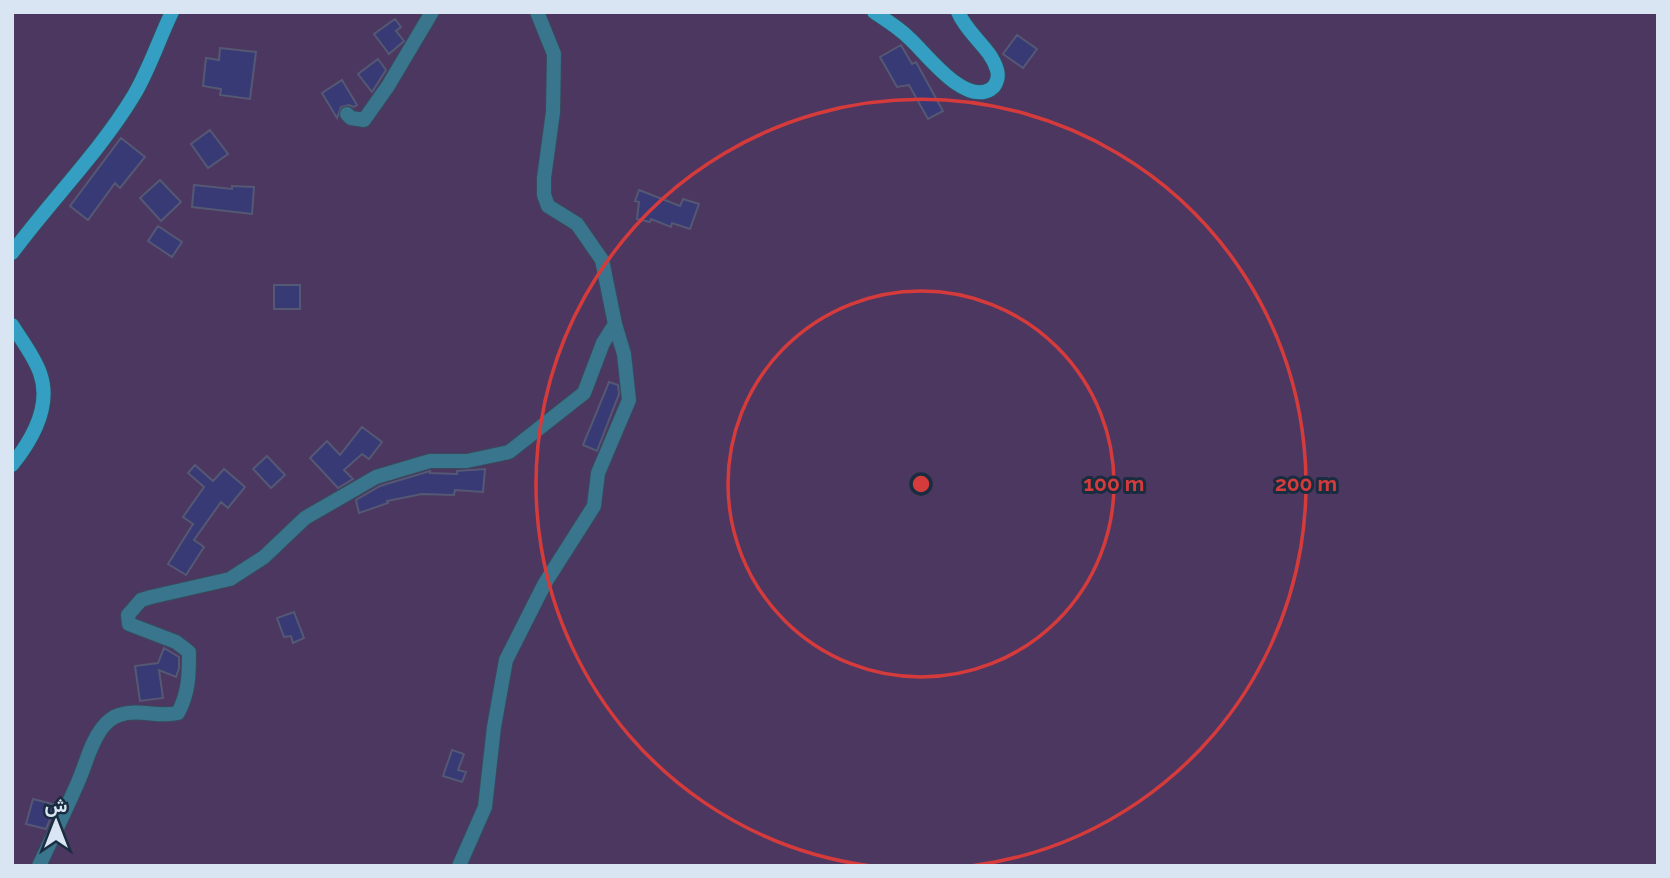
<svg xmlns="http://www.w3.org/2000/svg" width="1670" height="878" font-family="Raleway,Vazirmatn,sans-serif">
<style>
.green{fill:#4c3761}
.building{fill:#383a75;stroke:#555873;stroke-width:2}
.lines{fill:none;stroke-linecap:round;stroke-linejoin:round}
.street-casing{stroke:#394a5c;stroke-width:16}
.secondary-casing{stroke:#394a5c;stroke-width:16}
.street{stroke:#39758c;stroke-width:14}
.secondary{stroke:#359fc3;stroke-width:14}
.ring{fill:none;stroke:#d63b3c;stroke-width:3.5}
.centre{fill:#d63b3c;stroke:#1a2c40;stroke-width:3.5}
.ring-label{font-size:21px;text-anchor:middle;font-weight:bold;fill:#d63b3c;stroke:#1a2c40;stroke-width:6;stroke-linejoin:round;paint-order:stroke}
</style>
<rect width="100%" height="100%" fill="#1a2c40"/>
<path class="green" d="M12,12H1658V866H12Z"/>
<path class="building" d="M395,19L401,27L396,31L404,41L389,54L374,34Z
M1017,35L1037,49L1023,68L1003,54Z
M901,45L912,64L916,62L943,111L928,119L909,85L897,87L880,57Z
M220,48L256,52L250,99L220,95L221,89L203,86L206,58L219,60Z
M378,59L386,70L372,92L358,74Z
M342,80L357,105L354,107L349,105L341,107L337,118L322,93Z
M210,130L228,154L208,168L191,144Z
M121,138L145,157L120,188L115,183L88,220L70,206Z
M160,180L181,202L161,221L140,198Z
M194,185L232,189V186L254,187L252,214L192,207Z
M639,190L680,206L683,199L699,204L690,229L672,223L671,227L651,219L650,222L637,219L639,202L635,201Z
M158,226L182,242L172,257L148,241Z
M274,285H300V309H274Z
M609,382L618,385L619,394L597,451L583,445Z
M362,427L382,442L369,459L362,454L344,470L353,479L338,488L310,458L327,441L340,455Z
M267,456L285,475L271,488L253,469Z
M195,465L213,481L224,469L245,487L228,508L221,502L194,540L204,547L186,575L168,564L193,524L183,517L204,487L188,473Z
M485,469L483,492L455,490L454,495L422,494L387,501L388,503L359,513L356,500L380,486L430,471V473L457,474V471Z
M294,612L304,638L293,643L291,636L284,637L277,618Z
M164,648L179,657V668L176,677L159,670L163,698L140,701L135,666L158,663Z
M452,750L464,754L458,770L466,772L462,782L443,776Z
M33,799L56,805L46,829L26,824Z"/>
<g class="lines">
<defs>
<path id="street" d="M347,114L351,118L364,120L388,86L432,12
M39,866C52,838 66,810 78,782C86,764 90,744 102,728C106,723 113,717 119,715C140,708 157,718 178,713C189,692 189,675 189,652L176,642L129,624L128,615L141,600L151,597L230,579L264,557L305,518L376,477L430,461H467L509,452L584,393L603,343L615,324L602,260L577,224L548,206L544,195V178L553,112L554,54L537,12
M459,866L485,807L494,727L506,660L545,583L594,506L598,473L629,400L624,354L615,324"/>
<path id="secondary" d="M874,12C886,20 899,28 909,38C926,53 964,106 991,89C997,85 999,76 997,70C991,48 967,34 958,12
M12,253C51,200 99,153 134,95C149,70 159,39 172,12
M12,325C22,341 34,356 40,373C52,406 32,440 12,465"/>
</defs>
<use href="#street" class="street-casing"/>
<use href="#secondary" class="secondary-casing"/>
<use href="#street" class="street"/>
<use href="#secondary" class="secondary"/>
</g>
<g class="ring">
<circle cx="921" cy="484" r="193"/>
<path d="M871 866A385 385 0 1 1 971 866"/>
</g>
<circle cx="921" cy="484" r="10" class="centre"/>
<g class="ring-label">
<text x="1114" y="491">100 m</text>
<text x="1306" y="491">200 m</text>
</g>
<rect width="1670" height="878" fill="none" stroke="#d9e5f2" stroke-width="28"/>
<g transform="translate(56 822)" stroke="#1a2c40" stroke-width="5" paint-order="stroke">
<path d="M0-5L12 26L0 18L-12 26Z" fill="#d9e5f2"/>
<text y="-10" font-size="19" font-weight="bold" text-anchor="middle" fill="#d9e5f2">ش</text>
</g>
</svg>
